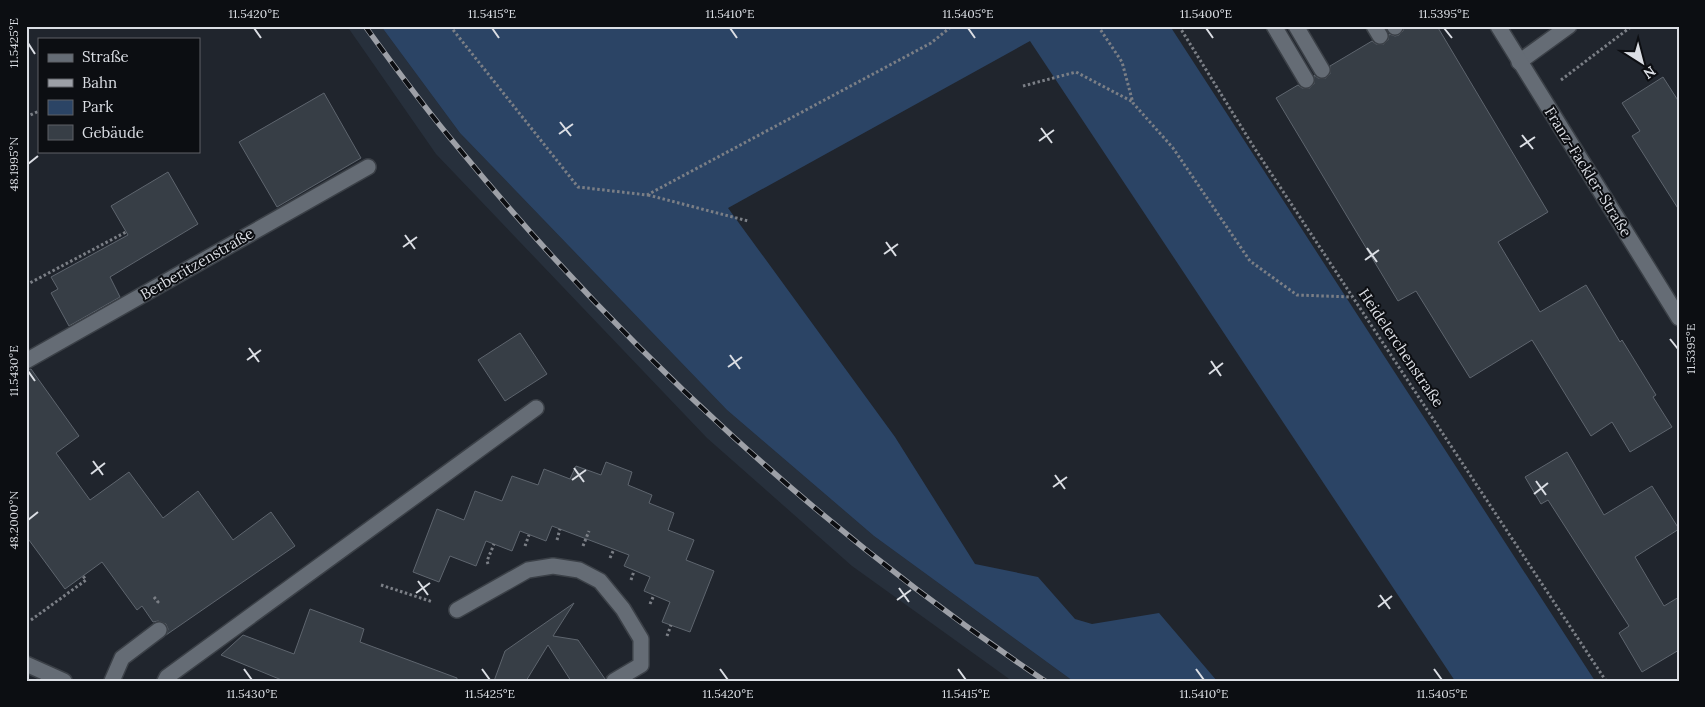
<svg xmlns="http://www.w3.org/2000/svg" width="1705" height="707" font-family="Lora,serif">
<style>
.built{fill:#27303c}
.green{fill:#2b4465}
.building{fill:#373e46;stroke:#5e656e}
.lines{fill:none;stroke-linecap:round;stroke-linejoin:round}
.lane-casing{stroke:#3b4047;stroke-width:18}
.secondary-casing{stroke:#3b4047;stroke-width:18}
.path{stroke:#7b7f86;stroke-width:3;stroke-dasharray:2.5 2.5;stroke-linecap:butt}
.lane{stroke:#656c75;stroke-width:15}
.secondary{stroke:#656c75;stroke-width:15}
.rail-casing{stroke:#9da0a7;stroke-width:5.5}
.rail{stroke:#0c0e12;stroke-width:4;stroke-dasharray:11;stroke-linecap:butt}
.ticks{fill:none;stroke:#dbdee4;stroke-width:2}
.labels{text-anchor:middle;stroke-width:4;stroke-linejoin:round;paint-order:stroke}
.street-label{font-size:15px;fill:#dbdee4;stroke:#0c0e12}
.neatline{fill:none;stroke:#dbdee4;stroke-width:2}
.ticks-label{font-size:12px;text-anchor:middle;fill:#dbdee4}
</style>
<rect width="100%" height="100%" fill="#20252d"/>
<path class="built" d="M347,26H381L460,133L727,410L874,536L1073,681H1012L852,566L707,438L436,154Z"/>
<path class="green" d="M381,26H1170L1595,681H1455L1030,41L728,208L895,437L975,564L1038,577L1075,619L1092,624L1159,613L1217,681H1073L874,536L727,410L460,133Z"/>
<path class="building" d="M1404,26H1437L1548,212L1498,242L1540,312L1586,285L1620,342L1622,340L1656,395L1653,397L1672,427L1630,452L1612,422L1591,436L1532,340L1470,378L1416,291L1398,301L1276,98L1298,85L1302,88H1310L1314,84V75L1318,78H1326L1330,74V66L1372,41L1376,44H1384L1388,40L1389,34L1395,36L1399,35L1403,31Z
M1663,77L1679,102V210L1632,136L1640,131L1622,103Z
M324,93L361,158L277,207L239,142Z
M168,172L198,224L110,277L120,297L69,326L51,293L58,289L51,277L128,235L111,206Z
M520,333L547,374L505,401L478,360Z
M31,369L79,436L56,453L90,500L129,472L163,518L198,491L233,540L271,512L295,546L166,635L168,629L166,624L158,621L153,622L142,606L137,610L102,562L65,589L26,536V370Z
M1567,452L1604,515L1652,486L1679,529L1635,557L1664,606L1679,597V650L1642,672L1619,633L1629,626L1548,500L1541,504L1525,477Z
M606,462L632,472L628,485L652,495L649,503L674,513L668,530L694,540L686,560L714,571L690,632L662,622L670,602L644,591L650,577L624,566L629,555L552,526L546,541L520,531L512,551L486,541L476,566L450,556L439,582L413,572L437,509L464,520L475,491L502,501L512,476L538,485L544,469L570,479L576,466L601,475Z
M574,603L553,636L578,640L605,679V681H571L548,645L526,681H494L505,651Z
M310,609L364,629L360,642L457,678V681H284L221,655L243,635L294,654Z"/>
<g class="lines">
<defs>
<path id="lane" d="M1274,26L1306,80
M1296,26L1322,70
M1374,26L1380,36
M1395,26V27
M1519,62L1569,26
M26,361L368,167
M457,610L528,570L553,566L579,570L600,581L623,609L641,639V665L614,681
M112,681L122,658L159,630
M165,681L167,677L536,408"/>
<path id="secondary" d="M1498,26L1679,318
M26,664L64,681"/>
</defs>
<use href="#lane" class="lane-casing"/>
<use href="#secondary" class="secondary-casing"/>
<path class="path" d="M450,26L578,187L647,195L931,43L952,26
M1098,26L1122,62L1133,103L1173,148L1250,261L1297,295L1352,297
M1179,26L1255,149L1606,681
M1561,80L1632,26
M1023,86L1076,72L1133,102
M26,117L39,111
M648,195L748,221
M26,285L126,232
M557,540L560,529
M525,546L529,535
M583,546L589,531
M610,558L614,549
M488,564L487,561L494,544
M631,580L634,571
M381,585L433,602
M154,597L158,602L155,604
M650,604L654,595
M26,619H27
M31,620L86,580L83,576
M667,636L671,625"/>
<use href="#lane" class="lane"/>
<use href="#secondary" class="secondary"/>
<defs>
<path id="rail" d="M365,26C396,69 427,111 461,151C628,354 826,534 1045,681"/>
</defs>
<use href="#rail" class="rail-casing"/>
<use href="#rail" class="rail"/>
</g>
<path class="ticks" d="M254,28L261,38M492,28L499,38M730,28L737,38M968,28L975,38M1206,28L1213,38M1444,28L1452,38M28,43L35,54M560,122L571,136M1041,128L1052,143M559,134L573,124M1522,135L1533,149M1039,141L1054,130M1520,147L1535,137M28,164L38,156M405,235L415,249M886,242L896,256M403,247L417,237M1367,248L1377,262M884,254L898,244M1365,260L1379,250M1670,339L1678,349M249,348L259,362M730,355L740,369M247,360L261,350M1211,361L1221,376M728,367L742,357M28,371L35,381M1209,374L1223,363M93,461L103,475M574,468L584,482M91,474L105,463M1055,475L1065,489M572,480L586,470M1536,481L1546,495M1053,487L1067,477M1534,494L1548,483M28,520L38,512M418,581L428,595M899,588L909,602M416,593L430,583M1380,595L1390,609M897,600L911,590M1378,607L1392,596M244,669L252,680M482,669L490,680M720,669L728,680M958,669L966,680M1196,669L1204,680M1434,669L1442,680"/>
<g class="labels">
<g class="street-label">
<text transform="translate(1588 172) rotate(58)" y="5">Franz-Fackler-Straße</text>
<text transform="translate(197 264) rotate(-30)" y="5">Berberitzenstraße</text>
<text transform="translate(1401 348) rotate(56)" y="5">Heidelerchenstraße</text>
</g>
</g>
<rect width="1705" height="707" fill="none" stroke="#0c0e12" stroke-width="55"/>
<rect x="38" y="38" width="162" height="115" fill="#0c0e12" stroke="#5f6166"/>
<rect x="48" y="54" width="25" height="8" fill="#656c75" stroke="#5f6166"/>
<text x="82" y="62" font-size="15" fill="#dbdee4">Straße</text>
<rect x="48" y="79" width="25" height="8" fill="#9da0a7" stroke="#5f6166"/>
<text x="82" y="88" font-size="15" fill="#dbdee4">Bahn</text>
<rect x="48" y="100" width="25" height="15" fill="#2b4465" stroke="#5f6166"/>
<text x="82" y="112" font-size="15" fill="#dbdee4">Park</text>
<rect x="48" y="125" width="25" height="15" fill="#373e46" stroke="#5f6166"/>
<text x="82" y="138" font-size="15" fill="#dbdee4">Gebäude</text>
<g transform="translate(1642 62) rotate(144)" stroke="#0c0e12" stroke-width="4" paint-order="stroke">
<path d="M0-4L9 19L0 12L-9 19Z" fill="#dbdee4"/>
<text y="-8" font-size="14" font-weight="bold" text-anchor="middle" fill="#dbdee4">N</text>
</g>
<rect x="28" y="28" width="1650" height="652" class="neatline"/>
<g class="ticks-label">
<text x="254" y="18">11.5420°E</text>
<text x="492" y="18">11.5415°E</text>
<text x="730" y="18">11.5410°E</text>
<text x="968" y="18">11.5405°E</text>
<text x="1206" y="18">11.5400°E</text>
<text x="1444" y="18">11.5395°E</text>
<text transform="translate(14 43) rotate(-90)" y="4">11.5425°E</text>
<text transform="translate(14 164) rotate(-90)" y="4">48.1995°N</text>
<text transform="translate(1691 349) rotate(-90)" y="4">11.5395°E</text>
<text transform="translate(14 371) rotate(-90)" y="4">11.5430°E</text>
<text transform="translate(14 520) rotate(-90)" y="4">48.2000°N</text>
<text x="252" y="698">11.5430°E</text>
<text x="490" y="698">11.5425°E</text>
<text x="728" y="698">11.5420°E</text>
<text x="966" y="698">11.5415°E</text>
<text x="1204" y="698">11.5410°E</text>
<text x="1442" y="698">11.5405°E</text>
</g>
</svg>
